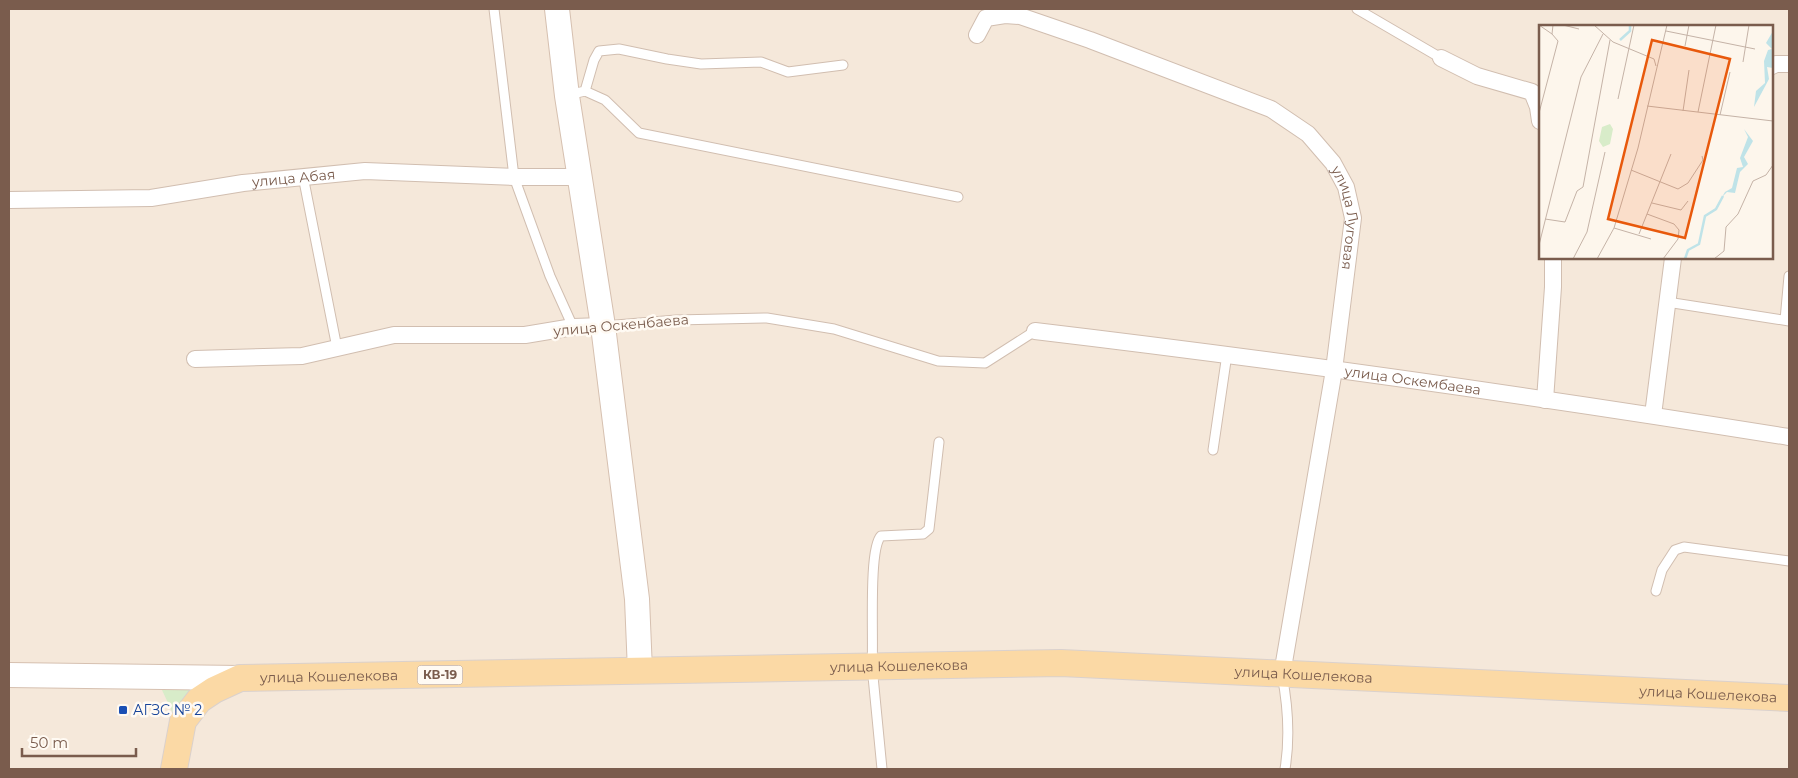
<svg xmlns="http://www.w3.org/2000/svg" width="1798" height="778" font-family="Montserrat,sans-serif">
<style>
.residential{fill:#f5e8da;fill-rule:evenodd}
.green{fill:#d8ecc9}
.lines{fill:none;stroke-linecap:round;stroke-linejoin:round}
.service-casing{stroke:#d1beb0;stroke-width:11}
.minor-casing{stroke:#d1beb0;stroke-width:18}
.secondary-casing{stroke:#d6c0b0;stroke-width:26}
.primary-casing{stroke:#dad1cd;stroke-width:28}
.service{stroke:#fff;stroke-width:9}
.minor{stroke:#fff;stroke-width:16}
.secondary{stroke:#fff;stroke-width:24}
.primary{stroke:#fbd9a5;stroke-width:26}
.transit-dot{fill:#1a4fb4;stroke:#fffaf3;stroke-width:2}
.labels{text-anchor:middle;stroke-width:5;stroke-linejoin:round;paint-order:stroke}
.shield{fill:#fffaf3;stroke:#a28b7f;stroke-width:1}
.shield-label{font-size:12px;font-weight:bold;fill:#7a5c4d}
.street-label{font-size:14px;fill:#7a5c4d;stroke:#fffaf3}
.transit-label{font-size:14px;fill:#164399;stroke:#fffaf3;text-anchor:start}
.inset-river{fill:none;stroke:#bfe3e8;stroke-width:2.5}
.inset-road{fill:none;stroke:#c5b3a7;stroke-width:1}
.view{fill:#e8590c;fill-opacity:0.15;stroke:#e8590c;stroke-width:2.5}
.inset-edge{fill:none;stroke:#7a5c4d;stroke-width:2.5}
</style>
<rect width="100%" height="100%" fill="#fdf6ec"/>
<path class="residential" d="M9,9H1789V769H9ZM1540,26H1772V258H1540Z"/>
<path class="green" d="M162,690H200L175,718Z"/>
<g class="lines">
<defs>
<path id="service" d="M494,9L514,177L550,276L573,327
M1357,9L1441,58
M585,91L594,60L599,51L619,49L667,59L701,64L761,62L788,72L843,65
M568,95L585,91L605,100L639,133L958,197
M303,176L337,348
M1667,302L1789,321
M1785,320L1789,276
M604,326L676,320L767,318L834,329L938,361L985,363L1035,331
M1213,450L1227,354
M1656,591L1662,570L1675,550L1684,547L1789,561
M1282,675C1288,706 1290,738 1285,769
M882,769L872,666C874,642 868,549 881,536L923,534L929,529L939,442"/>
<g id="minor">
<path id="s1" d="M977,35L986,18L1005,15L1020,16L1090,40L1271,109L1308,134L1333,163L1346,187L1353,218L1334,370L1282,674"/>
<path d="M1441,58L1477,76L1532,92L1538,107L1540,121"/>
<path d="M1772,66L1776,64H1789"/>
<path id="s2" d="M9,200L151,198L243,183L365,171L514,177H579"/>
<path id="s3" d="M1035,331C1287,361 1539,397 1789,437"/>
<path d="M195,359L302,356L394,335H525L573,327L603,326"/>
<path d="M1545,400L1553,287V258"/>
<path d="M1653,415L1673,258"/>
</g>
<path id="secondary" d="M557,9L567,96L603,326L637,599L640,671
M9,675L240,678"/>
<g id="primary">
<path id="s4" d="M174,769L183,721L199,700L214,690L240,678L1061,663L1789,698"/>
</g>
</defs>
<use href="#service" class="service-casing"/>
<use href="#minor" class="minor-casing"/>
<use href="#secondary" class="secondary-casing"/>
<use href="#primary" class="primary-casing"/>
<use href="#service" class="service"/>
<use href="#minor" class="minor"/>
<use href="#secondary" class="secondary"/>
<use href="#primary" class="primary"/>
</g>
<rect class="transit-dot" x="118" y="705" width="10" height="10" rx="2.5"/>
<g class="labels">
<rect class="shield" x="417.5" y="665.5" width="45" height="19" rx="4"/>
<g class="shield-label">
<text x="440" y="679">КВ-19</text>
</g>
<g class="street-label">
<text dy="5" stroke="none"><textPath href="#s2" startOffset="286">улица Абая</textPath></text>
<text dy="5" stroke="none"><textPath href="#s1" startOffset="462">улица Луговая</textPath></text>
<text transform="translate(621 325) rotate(-5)" y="5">улица Оскенбаева</text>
<text dy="5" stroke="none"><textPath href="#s3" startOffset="381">улица Оскембаева</textPath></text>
<text dy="5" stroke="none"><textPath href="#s4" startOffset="781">улица Кошелекова</textPath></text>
<text dy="5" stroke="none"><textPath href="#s4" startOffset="1186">улица Кошелекова</textPath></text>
<text dy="5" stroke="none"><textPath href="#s4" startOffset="211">улица Кошелекова</textPath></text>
<text dy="5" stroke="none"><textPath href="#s4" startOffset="1591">улица Кошелекова</textPath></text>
</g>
<g class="transit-label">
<text x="133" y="715">АГЗС № 2</text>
</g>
</g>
<g transform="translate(1539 25)">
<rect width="234" height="234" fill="#fdf6ec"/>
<path d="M71,99L74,104L71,119L64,122L60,116L63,102Z" fill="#d8ecc9"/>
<path d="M234,6V43L228,42L230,54L215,82L217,66L226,58L225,36L229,25L233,24L227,18ZM205,104L214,116L205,132L209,139L201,147L196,168L188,167L183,172L186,167L193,163L198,143L204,142L201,133L209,112Z" fill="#bfe3e8"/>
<path class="inset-river" d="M81,15L91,6V0M146,234L149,225L160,219L166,191L177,184L184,171"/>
<path class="inset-road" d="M0,0L13,9M24,0L40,4M55,0L74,17L115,34L117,41M127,6L216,24M146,21L150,0M204,37L210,0M79,74L95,0M108,81L234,96M144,86L150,45M159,87L177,0M0,88L19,16L13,9L14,0M181,90L191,47M92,145L139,164L149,158L164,135L163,131M113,178L142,185L149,176M108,189L135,199L140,205L139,214L124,234M6,194L26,197L38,166L44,162L71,15M75,203L112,214M100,209L132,129M0,220L42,52L64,9M34,234L48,207L66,127M58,234L75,203L99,123L128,0M175,234L185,226L187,202L199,189L214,156L227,150L234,140"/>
<path class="view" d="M113,15L191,34L146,213L69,194Z"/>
<rect width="234" height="234" class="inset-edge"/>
</g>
<rect width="1798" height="778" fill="none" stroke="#7a5c4d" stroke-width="20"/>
<path d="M22 748v8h114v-8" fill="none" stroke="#7a5c4d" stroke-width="2.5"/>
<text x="30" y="748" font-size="15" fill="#7a5c4d" stroke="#fffaf3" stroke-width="4" paint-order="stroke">50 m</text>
</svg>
